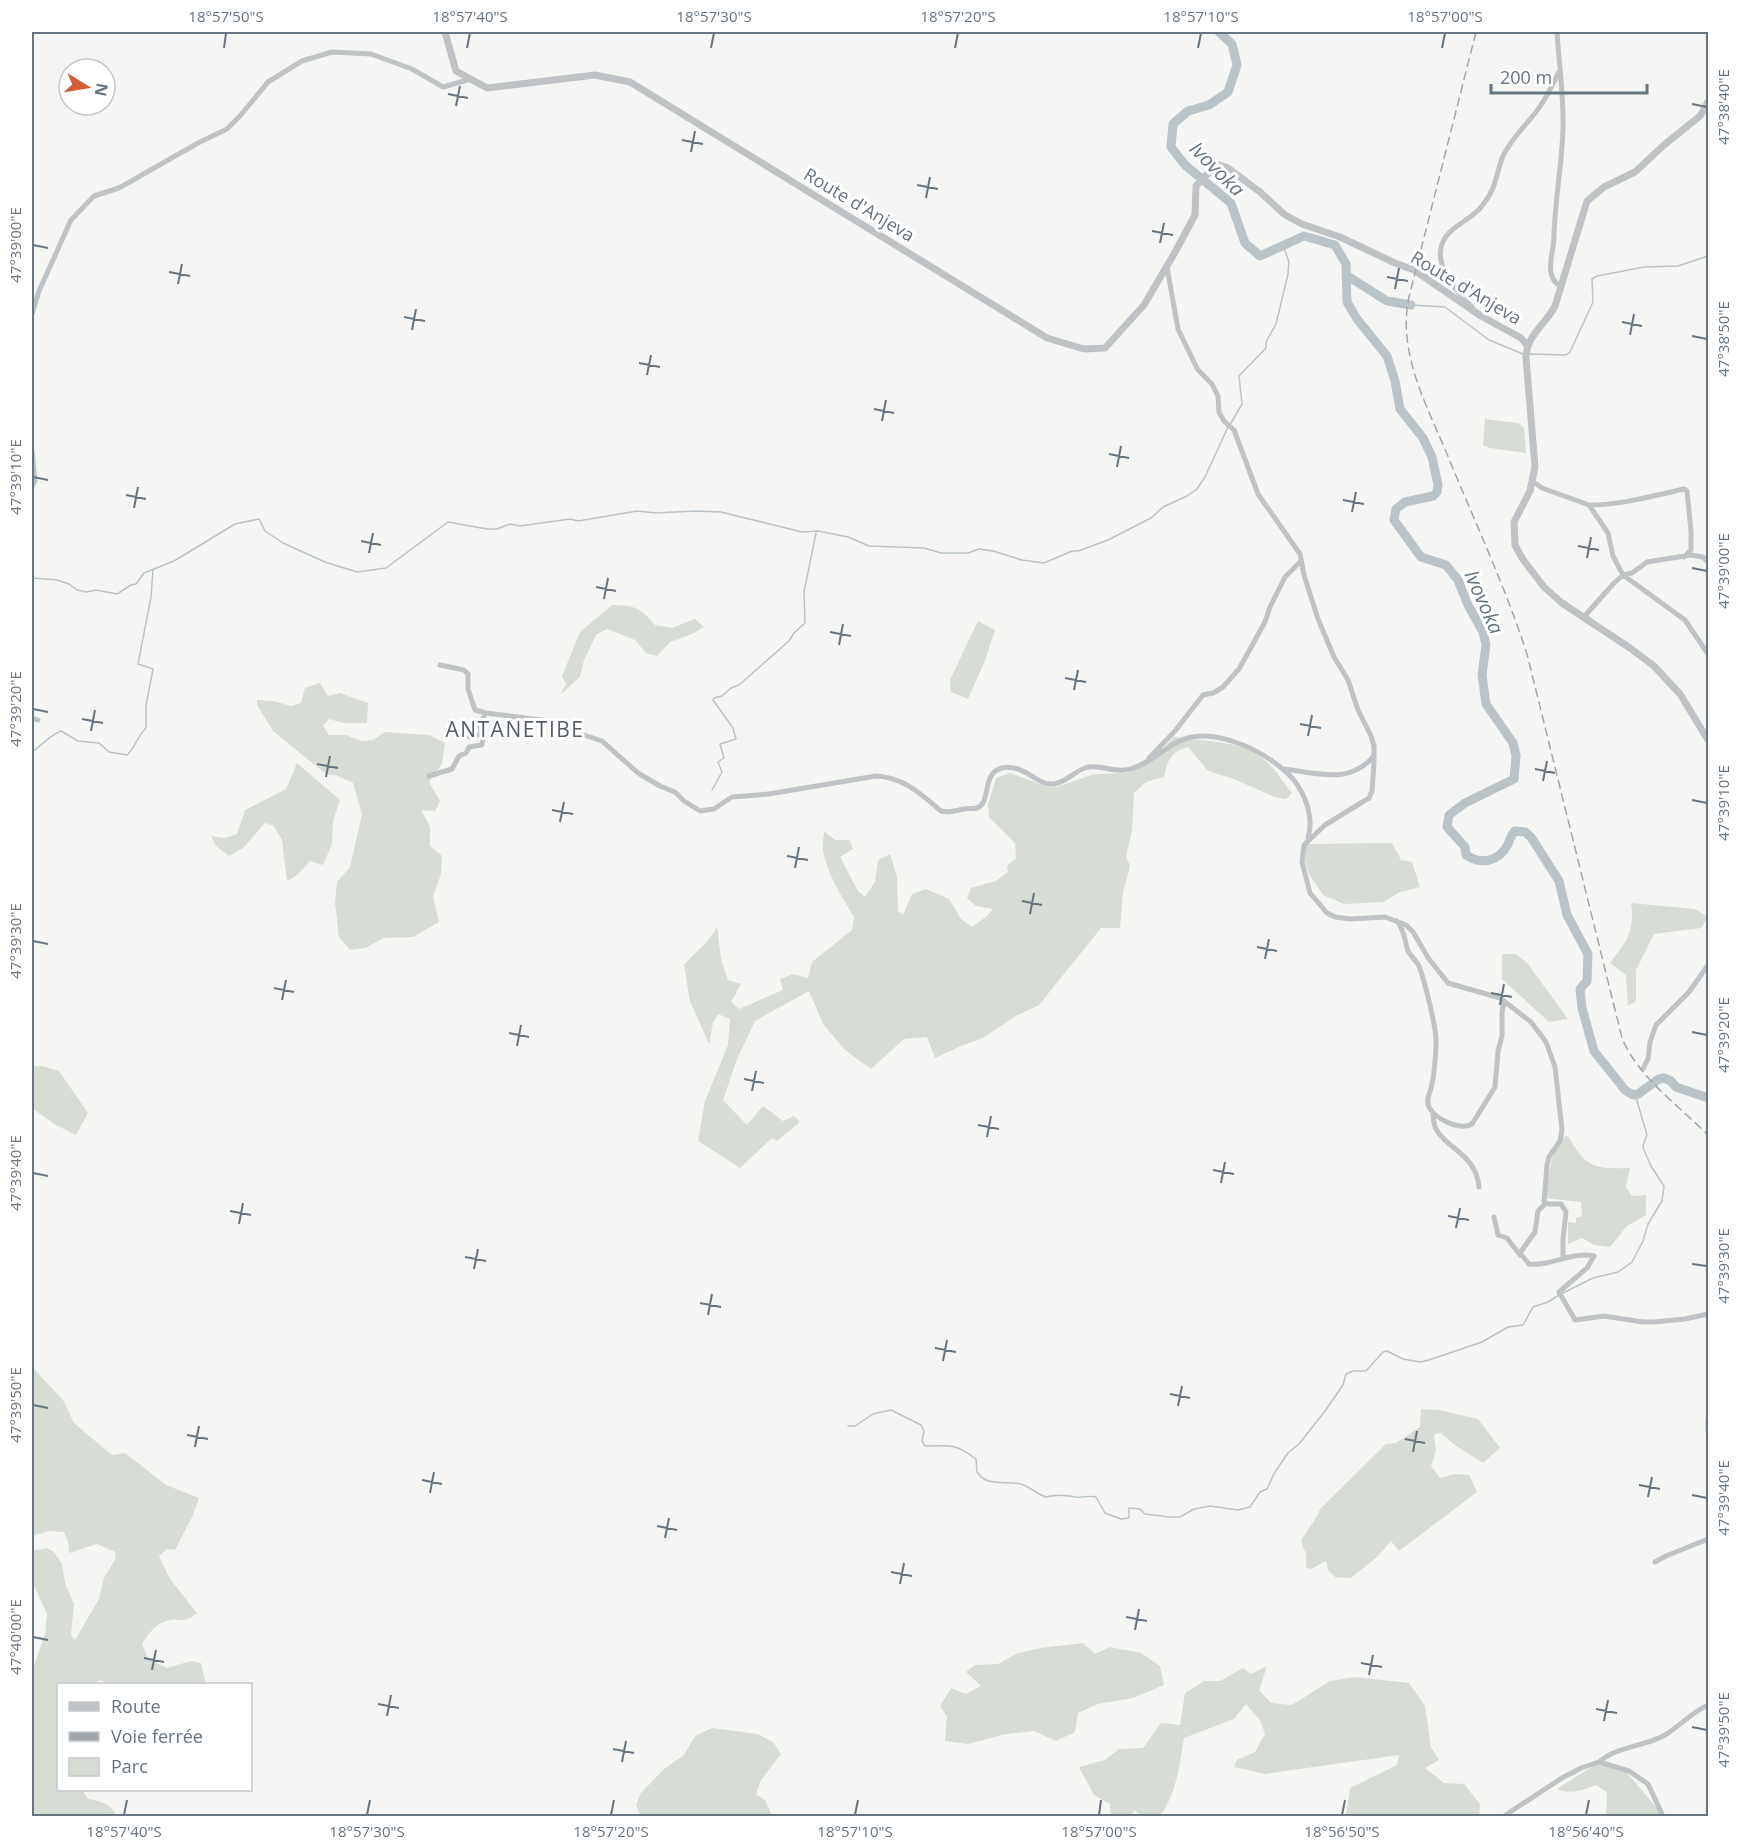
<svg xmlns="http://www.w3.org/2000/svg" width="1740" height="1848" font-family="'Open Sans',sans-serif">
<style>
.green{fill:#d7dcd4}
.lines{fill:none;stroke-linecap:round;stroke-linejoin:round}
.stream{stroke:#bac3c8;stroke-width:1.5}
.river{stroke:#bac3c8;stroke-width:9}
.minor{stroke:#bfc3c6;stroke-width:5}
.tertiary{stroke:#bfc3c6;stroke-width:7}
.rail{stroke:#a1a6ab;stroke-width:1.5;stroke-dasharray:9 4.5;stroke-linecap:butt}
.ticks{fill:none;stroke:#677581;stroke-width:2}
.labels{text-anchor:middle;stroke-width:6;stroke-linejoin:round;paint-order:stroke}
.street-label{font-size:18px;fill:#677581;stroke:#fff}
.water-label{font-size:20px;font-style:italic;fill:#63767d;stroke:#fff}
.quarter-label{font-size:21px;letter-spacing:1.5px;fill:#555e67;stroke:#fff}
.neatline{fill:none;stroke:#677581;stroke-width:2}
.ticks-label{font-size:15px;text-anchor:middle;fill:#677581}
</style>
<rect width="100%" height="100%" fill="#f5f6f3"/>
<path class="green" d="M1485,419L1518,423L1524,428L1526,453L1490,448L1483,445Z
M612,605C635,605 640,608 655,625L672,628L695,619L704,627L692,634L670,642L657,656L646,653L635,640L607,629L596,635L584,660L580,677L560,695L566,684L562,676L580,632Z
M978,621L995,630L984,663L968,699L951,692L950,680Z
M320,683L328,696L340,693L368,703L367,723H344L329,719L323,726L329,735H346L362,741L373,740L385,732L429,735L445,743L442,764L429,782L440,801L435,811L421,810L430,827V846L442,856L441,874L433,897L439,922L413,937L384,938L365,948L350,950L339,937L335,903L337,882L350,867L362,814L353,783L338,776L326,774L273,731L257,705V700L274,701L291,706L301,703L305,688Z
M1174,737C1205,742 1243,739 1268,763C1277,772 1284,783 1292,793L1286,799L1274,797L1234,779L1208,771L1188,747C1172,751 1167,760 1164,777L1146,782L1134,793L1132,831L1126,856L1130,866L1123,893L1120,928H1101L1039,1005L1014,1017L983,1038L961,1046L935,1058L927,1037L904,1039L871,1069L845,1050L823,1024L809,991L755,1021L737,1059L723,1100L747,1125L763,1106L783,1121L794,1116L800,1122L777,1141L772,1138L740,1168L698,1141L705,1101L728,1045L730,1019L718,1014L713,1023L709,1044L690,1001L684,965C695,952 709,943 717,927L721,959L728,980L741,984L731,1002L739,1009L783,990L780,979L793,974L808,978L812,962L852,930L854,917C842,897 827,874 823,850C822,844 824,837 824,831L835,840H850L853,849L840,857L858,891L865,897L875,882L878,860L890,854L897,877L898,911L903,915L912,894L926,889L949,899L961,919L972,927L987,916L993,909L976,906L967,898L971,888L996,881L1008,872L1007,866L1016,858L1015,843L989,817L988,804L996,778L1010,773L1046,786L1057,787L1094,774L1127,773L1150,762Z
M297,763L340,800L333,821L332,844L323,865L310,861L296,876L287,881L282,840L274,826L265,823L243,848L229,856L216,846L211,836L225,838L237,834L245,810L286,789Z
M1392,843L1401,860L1412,862L1420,887L1398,893L1384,902L1344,904L1323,895L1309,874L1305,862L1306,844Z
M1631,903L1695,909L1708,917L1701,928L1654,934L1636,970V1001L1628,1006L1626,975L1610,963C1627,940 1635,933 1631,903Z
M1502,954H1516L1528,964L1568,1019L1549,1022L1502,979Z
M32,1066H43L59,1071L88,1113L76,1135L56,1125L32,1108Z
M1568,1136C1586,1168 1594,1169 1630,1168L1626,1187L1632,1196L1646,1195V1215L1627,1226L1610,1247L1594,1245L1582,1238L1568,1244V1222L1576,1223V1218L1582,1216L1581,1202L1544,1198L1553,1154L1564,1137Z
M32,1367L63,1400L74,1423L112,1455L125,1453L166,1485L199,1498L193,1515L175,1550L167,1549L159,1556L170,1579L197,1613C182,1626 181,1616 166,1621C155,1624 148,1635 142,1644L148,1659L167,1668L191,1661L201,1663L205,1681L202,1684H107L101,1680L92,1684H58V1790H85L83,1791L88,1799C101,1801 111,1804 117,1816H32V1667L35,1663L45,1634L47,1614L32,1581V1551L47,1548L54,1552L62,1564L65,1583L74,1604L71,1635L75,1640L99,1599L104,1578L116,1558L115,1552L97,1544L69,1553L68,1541L64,1532L49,1531L32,1536Z
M1421,1409L1439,1410L1478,1419L1500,1448L1483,1463L1456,1446L1441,1433L1434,1434L1436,1451L1431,1466L1440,1478L1454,1474L1469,1475L1477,1492L1399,1551L1391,1541L1378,1556L1351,1578L1335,1577L1328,1570L1326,1561L1311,1569L1306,1567V1554L1301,1541C1307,1530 1315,1522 1320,1509L1386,1444L1396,1443L1420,1427Z
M1083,1643L1095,1654L1110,1647L1141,1653L1160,1666L1164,1685L1133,1698L1098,1704L1078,1713L1075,1732L1056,1741L1034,1731L1006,1734L968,1744L945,1741L947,1717L940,1706L951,1688L966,1694L981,1686L966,1672L975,1665L998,1664L1018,1653L1041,1648Z
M1267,1666L1259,1690L1271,1703L1292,1705L1330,1681L1355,1677L1409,1683L1425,1706L1431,1747L1439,1760L1425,1768L1444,1783L1464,1784L1480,1804L1479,1816H1343L1346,1815L1350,1788L1397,1765L1399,1755L1265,1774L1234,1767L1237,1760L1255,1752L1265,1734L1260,1720L1246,1704L1234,1719L1184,1738C1179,1767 1177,1792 1160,1816H1140L1135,1810L1130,1816H1111L1110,1804L1094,1795L1079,1767L1105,1760L1119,1749L1143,1748L1161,1723L1180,1725L1185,1693L1204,1681H1220L1243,1668L1251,1674Z
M712,1728L758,1734L773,1742L781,1754L761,1780L756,1794L765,1800L772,1816H641L636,1805L641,1793L664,1769L684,1755L695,1736Z
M1596,1764L1626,1772L1664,1816H1606L1607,1792L1596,1785C1583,1790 1570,1795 1557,1789Z"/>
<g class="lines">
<path class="stream" d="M1411,305L1445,307L1489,340L1523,354
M1530,354L1566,355L1570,352L1593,302L1592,279L1597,276L1644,267L1678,266L1708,256
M1231,423L1242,404L1239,376L1266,348V342L1276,324L1288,274L1289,262L1283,245
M32,578L57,580L69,584L77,590L86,592L96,590L117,594L131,585L136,584L144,573L174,561L235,524L259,519L265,531L283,543L325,562L357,572L386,568L448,522L487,529H497L510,524L520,526L570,519L578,521L637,511L656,513L695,511L721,512L802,532L818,531L848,537L869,546L924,548L941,553H968L979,549L993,551L1022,560L1044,563L1072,551H1078L1108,540L1151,518L1163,507L1187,496L1197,489L1205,477L1228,427
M32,752C42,745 49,736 61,731L78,741L99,743L109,752L127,755C136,747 137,736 146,728V705L153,669L138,664L151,597L153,570
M712,790L722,772L718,762L724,758L720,744L736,739L733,728L713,700L714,698L722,696L731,688L739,685L789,641L794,633L805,623L804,592L816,533
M1563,1293L1593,1278L1618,1272L1632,1262L1643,1241L1648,1224L1662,1201L1664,1186L1651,1166L1644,1150L1643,1146L1647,1135L1635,1094
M848,1426H855L873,1414L891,1410L921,1425L924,1431L922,1441L925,1446C951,1446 955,1443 976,1459L977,1472C988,1488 1004,1480 1021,1484C1030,1487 1037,1494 1046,1497C1056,1494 1066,1495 1076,1497C1083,1498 1089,1495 1096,1497L1105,1513L1121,1519L1129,1518V1508L1140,1509L1145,1514L1169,1517H1180L1194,1509L1210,1506L1238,1510L1250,1507L1260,1492L1267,1489L1275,1472L1288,1453L1299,1444L1325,1411L1343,1385L1346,1374L1353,1371H1366L1383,1352L1387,1351L1403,1359L1420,1362L1429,1360L1482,1342L1508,1327L1523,1325L1533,1307L1548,1302L1559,1295"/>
<path class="river" d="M1219,32L1232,44L1237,65L1228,92L1209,105L1188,111L1173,124L1171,147L1185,165L1231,203L1245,243L1260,256L1304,236L1335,245L1346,264L1347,302L1357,319L1387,356L1395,381L1400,409L1423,438L1432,457L1438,485L1437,492L1433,496L1405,502L1396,509L1394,520L1421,557L1446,565L1458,580L1468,605L1483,632L1486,645L1482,675L1486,704L1513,743L1516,756L1514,779L1465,803L1449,815L1447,827L1465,847L1466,855C1481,865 1499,862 1508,844C1510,839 1511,835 1515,831L1525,832L1531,837L1559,881L1567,915L1588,954L1587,981L1580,989L1582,1008L1594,1051L1625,1090L1633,1095L1638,1094L1659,1079L1664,1078L1671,1081L1676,1087L1708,1098
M1346,275L1387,301L1411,305"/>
<path class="minor" d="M1557,32C1559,64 1564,97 1563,129C1562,164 1555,200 1554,235C1554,253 1543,276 1560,286
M1167,267L1178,329L1198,370L1212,384L1218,396L1219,412L1224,421L1234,430L1258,494L1300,554L1304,575L1318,619L1334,657L1348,680L1358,710L1371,736L1374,746V763L1372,791L1369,798L1325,825L1304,845L1302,862L1310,893L1327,913L1335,917L1350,919L1385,917L1406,925L1413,932L1429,959L1448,983L1500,998L1531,1022L1546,1042L1555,1067L1562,1130L1560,1141L1549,1157L1547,1165L1544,1202L1549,1204H1561L1566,1212L1563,1239V1258
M1472,307C1458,293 1436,269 1441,248C1445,227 1470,222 1482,206C1497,188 1495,176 1503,156C1511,139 1525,126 1536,112C1546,100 1552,85 1559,72
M32,314L39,291L71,220L94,196L119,188L198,143L227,129L240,116L268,82L302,61L332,52L371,54L412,69L443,87L471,79
M32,451L35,481L32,487
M1532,481L1542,488L1589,505L1608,533L1613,556L1623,575L1685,620L1708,654
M1589,505C1621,505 1652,496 1684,489L1687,491L1691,531V550L1684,557
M1583,618L1614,583L1623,575L1632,573L1647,562L1691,555L1703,557L1708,562
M440,665L464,670L468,674V689L475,710L486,713
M32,718L38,720
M469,737L481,734L480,723L486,713L550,721L572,731L602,741L638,773L660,786L675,792L684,801L700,811L714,809L732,797L769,794L876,776C903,777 921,794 941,811C948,813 956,811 963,809C967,808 973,809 977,808C992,802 981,773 1002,768C1023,763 1038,786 1053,784C1066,783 1073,772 1085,768C1099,763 1115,774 1130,769C1150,764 1163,748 1182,740C1216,726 1270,753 1293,779C1306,795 1314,818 1308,838
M1149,758L1175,731L1203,695L1213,693L1223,687L1239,669L1265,622L1270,607L1285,577L1301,561
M1284,769C1318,773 1349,785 1374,756
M429,776L452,769L459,756L466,753L469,747L482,745L483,737L481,734
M1397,921C1405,931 1404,939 1408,951C1411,957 1416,960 1419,966C1424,979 1437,1029 1436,1043C1436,1053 1434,1075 1432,1084C1431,1092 1425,1099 1429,1107C1435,1119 1460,1131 1472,1124L1495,1087L1498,1051L1502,1036V1012L1504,1002
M1643,1069L1648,1059L1650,1042L1656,1025L1689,992L1708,965
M1433,1113C1433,1117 1434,1123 1435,1127C1446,1150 1476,1153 1479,1187
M1545,1204L1538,1211L1535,1232L1520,1253L1529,1264C1549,1267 1572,1251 1594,1256L1587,1268L1559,1292L1575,1320L1604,1316L1643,1322H1654L1685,1319L1708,1314
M1494,1217L1498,1235L1507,1238L1520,1255
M1708,1419V1431
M1655,1562L1666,1556L1708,1539
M1599,1762C1617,1746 1644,1747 1665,1735C1680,1726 1692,1712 1708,1705
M1504,1816L1562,1778L1581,1768L1599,1762L1629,1771L1648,1784L1663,1816"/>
<path class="tertiary" d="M445,32L456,71L487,88L595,75L630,82L1047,338L1084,349L1105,348L1144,305L1174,254L1195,215L1196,186L1217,164L1228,168L1260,192L1285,215L1302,224L1340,237L1395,263L1414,270L1481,316L1521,338L1527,345
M1708,102L1700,116L1664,145L1635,172L1604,187L1587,201L1555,306C1545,325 1527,335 1526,357L1535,467L1530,491L1514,522L1515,545L1522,558L1544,587L1562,603L1630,648L1654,666L1680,694L1708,740"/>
<path class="rail" d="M1476,32L1408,301C1399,356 1427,406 1447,454C1474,520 1505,586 1527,654L1622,1038C1638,1077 1679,1106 1708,1135"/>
</g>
<path class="ticks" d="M224,48L226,33M467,48L470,33M711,48L714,33M955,48L958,33M1198,48L1201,33M1442,48L1445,33M448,94L468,98M1692,104L1707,107M456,106L460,86M682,140L703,144M691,152L695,131M917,185L938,189M926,198L930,177M1152,231L1173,235M1160,243L1164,223M33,245L48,248M169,272L190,276M1387,277L1408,281M178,284L182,264M1395,289L1399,268M404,317L425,321M1622,322L1642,326M412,330L416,309M1630,335L1634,314M1692,336L1707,339M639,363L660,367M647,375L651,355M874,409L894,413M882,421L886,400M1109,454L1129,458M1117,467L1121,446M33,477L48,480M126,495L146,499M1343,500L1364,504M134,508L138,487M1352,512L1356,492M361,541L381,545M1578,546L1599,550M369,553L373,533M1587,558L1591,537M1692,568L1707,571M596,587L616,591M604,599L608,578M830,632L851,636M839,645L843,624M1065,678L1086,682M1074,690L1078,670M33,709L48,712M82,719L103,723M1300,724L1321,728M91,731L95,710M1308,736L1312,715M317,764L338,768M1535,769L1555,773M326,777L330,756M1543,781L1547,761M1692,800L1707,803M552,810L573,814M560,822L564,802M787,856L808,860M795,868L799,847M1022,901L1042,905M1030,914L1034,893M33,941L48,944M1257,947L1277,951M1265,959L1269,939M274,988L294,992M1491,993L1512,997M282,1000L286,980M1500,1005L1504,984M1692,1032L1707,1035M509,1033L529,1037M517,1046L521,1025M744,1079L764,1083M752,1091L756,1071M978,1125L999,1129M987,1137L991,1116M1213,1170L1234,1174M33,1173L48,1176M1221,1183L1225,1162M230,1211L251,1215M1448,1216L1469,1220M239,1224L243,1203M1456,1228L1460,1208M465,1257L486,1261M1692,1264L1707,1266M474,1269L478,1249M700,1303L721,1307M708,1315L712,1294M935,1348L956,1352M943,1361L947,1340M1170,1394L1190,1398M33,1405L48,1408M1178,1406L1182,1386M187,1435L208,1439M1405,1439L1425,1443M195,1447L199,1426M1413,1452L1417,1431M422,1480L442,1484M1639,1485L1660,1489M430,1493L434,1472M1692,1495L1707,1498M1648,1497L1652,1477M657,1526L677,1530M665,1538L669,1518M891,1572L912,1576M900,1584L904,1563M1126,1617L1147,1621M1135,1630L1139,1609M33,1637L48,1640M144,1658L164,1662M1361,1663L1382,1667M152,1670L156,1650M1369,1675L1373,1655M378,1704L399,1708M1596,1709L1617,1713M387,1716L391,1695M1604,1721L1608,1700M1692,1727L1707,1730M613,1749L634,1753M622,1762L626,1741M124,1815L127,1800M367,1815L370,1800M611,1815L614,1800M855,1815L858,1800M1099,1815L1101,1800M1342,1815L1345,1800M1586,1815L1589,1800"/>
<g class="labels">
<g class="street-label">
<text transform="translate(859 205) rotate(31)" y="6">Route d'Anjeva</text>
<text transform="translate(1466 288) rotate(31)" y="6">Route d'Anjeva</text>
</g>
<g class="water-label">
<text transform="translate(1217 169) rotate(45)" y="7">Ivovoka</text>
<text transform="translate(1484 602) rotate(66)" y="7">Ivovoka</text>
</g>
<g class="quarter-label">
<text x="515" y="737">ANTANETIBE</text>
</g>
</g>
<rect width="1740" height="1848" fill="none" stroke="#ffffff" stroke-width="66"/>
<rect x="57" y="1683" width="195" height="108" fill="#ffffff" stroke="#c2c8cd" stroke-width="1.5"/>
<rect x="69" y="1702" width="30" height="9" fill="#bfc3c6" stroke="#c2c8cd" stroke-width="1.5"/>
<text x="111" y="1713" font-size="18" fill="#677581">Route</text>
<rect x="69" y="1732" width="30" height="9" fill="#a1a6ab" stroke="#c2c8cd" stroke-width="1.5"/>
<text x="111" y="1743" font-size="18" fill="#677581">Voie ferrée</text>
<rect x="69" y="1758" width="30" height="18" fill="#d7dcd4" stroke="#c2c8cd" stroke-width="1.5"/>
<text x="111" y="1773" font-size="18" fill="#677581">Parc</text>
<g transform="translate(87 87) rotate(101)"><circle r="28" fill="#ffffff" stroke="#c2c8cd" stroke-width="1.5"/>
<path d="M0-4.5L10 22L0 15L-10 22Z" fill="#d25f36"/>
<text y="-9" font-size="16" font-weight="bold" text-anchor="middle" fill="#677581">N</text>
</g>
<path d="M1491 84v9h156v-9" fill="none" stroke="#677581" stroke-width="3"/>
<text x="1500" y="84" font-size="18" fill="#677581" stroke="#ffffff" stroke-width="4.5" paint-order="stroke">200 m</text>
<rect x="33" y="33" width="1674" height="1782" class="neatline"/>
<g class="ticks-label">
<text x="226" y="22">18°57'50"S</text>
<text x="470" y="22">18°57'40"S</text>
<text x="714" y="22">18°57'30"S</text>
<text x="958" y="22">18°57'20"S</text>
<text x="1201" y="22">18°57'10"S</text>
<text x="1445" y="22">18°57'00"S</text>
<text transform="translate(1724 107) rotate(-90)" y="5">47°38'40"E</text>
<text transform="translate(16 245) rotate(-90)" y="5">47°39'00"E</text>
<text transform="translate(1724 339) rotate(-90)" y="5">47°38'50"E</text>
<text transform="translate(16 477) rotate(-90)" y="5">47°39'10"E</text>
<text transform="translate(1724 571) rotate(-90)" y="5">47°39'00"E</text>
<text transform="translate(16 709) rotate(-90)" y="5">47°39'20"E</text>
<text transform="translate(1724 803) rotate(-90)" y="5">47°39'10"E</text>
<text transform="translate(16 941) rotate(-90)" y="5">47°39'30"E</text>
<text transform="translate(1724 1035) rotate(-90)" y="5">47°39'20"E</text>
<text transform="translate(16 1173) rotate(-90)" y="5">47°39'40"E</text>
<text transform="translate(1724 1266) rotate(-90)" y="5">47°39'30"E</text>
<text transform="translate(16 1405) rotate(-90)" y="5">47°39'50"E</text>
<text transform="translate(1724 1498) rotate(-90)" y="5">47°39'40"E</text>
<text transform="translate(16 1637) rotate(-90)" y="5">47°40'00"E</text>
<text transform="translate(1724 1730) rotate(-90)" y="5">47°39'50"E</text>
<text x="124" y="1837">18°57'40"S</text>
<text x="367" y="1837">18°57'30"S</text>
<text x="611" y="1837">18°57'20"S</text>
<text x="855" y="1837">18°57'10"S</text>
<text x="1099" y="1837">18°57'00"S</text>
<text x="1342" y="1837">18°56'50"S</text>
<text x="1586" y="1837">18°56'40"S</text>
</g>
</svg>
